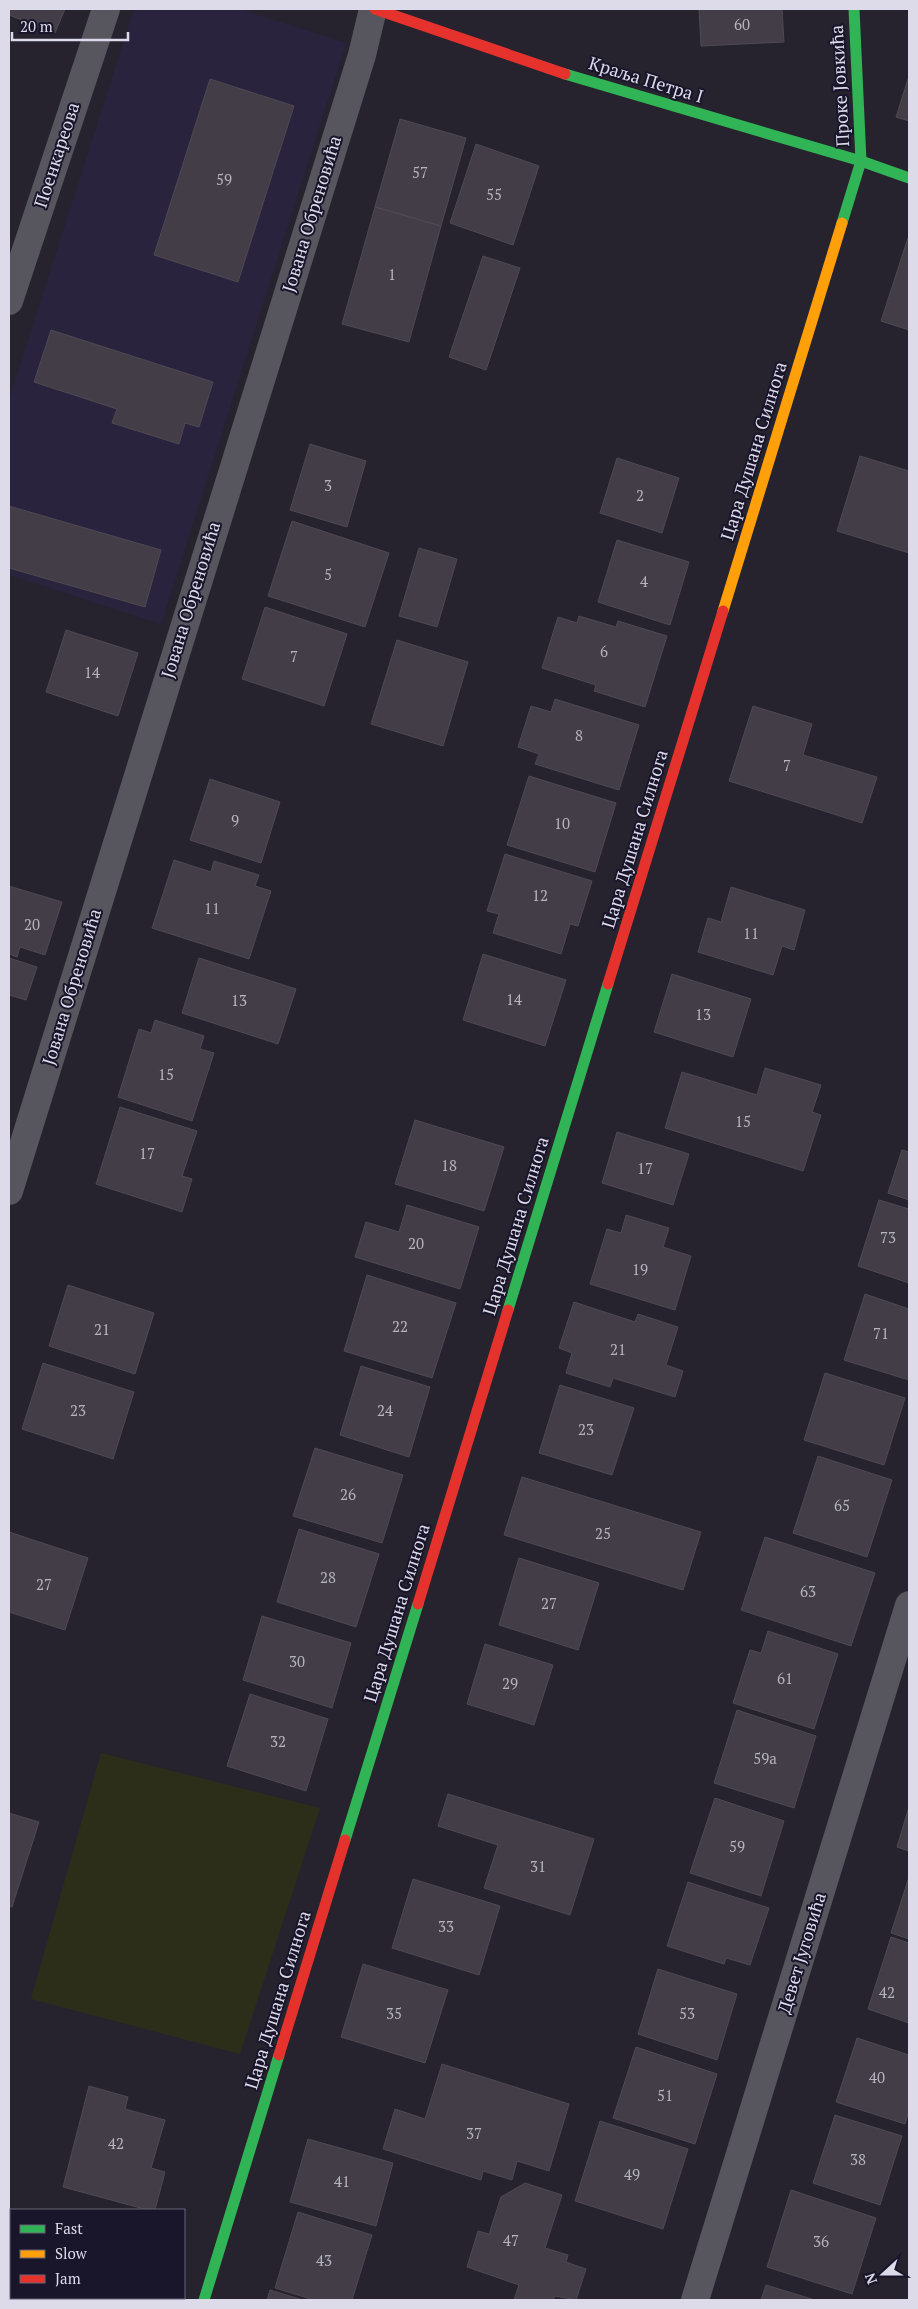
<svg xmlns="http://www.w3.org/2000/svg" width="918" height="2309" font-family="'PT Serif',serif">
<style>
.built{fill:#29233d}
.green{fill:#2d2e1a}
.building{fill:#423d46;stroke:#4e4952}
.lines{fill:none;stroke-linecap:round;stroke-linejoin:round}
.street{stroke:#57555e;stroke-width:28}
.fast{stroke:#30b455;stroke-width:11}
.slow{stroke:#ff9f0a;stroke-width:11}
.jam{stroke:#e5322d;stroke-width:11}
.labels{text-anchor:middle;stroke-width:4;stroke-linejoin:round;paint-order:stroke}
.number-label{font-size:15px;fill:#b6b4c1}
.street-label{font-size:18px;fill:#dddbea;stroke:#19152a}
</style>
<rect width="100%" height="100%" fill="#26232f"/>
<path class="built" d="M134,9H240L346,43L161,624L9,575V400Z"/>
<path class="green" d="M101,1753L320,1808L240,2054L31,1999Z"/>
<path class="building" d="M9,9H65L55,33L9,15Z
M699,9H782L784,42L701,46Z
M909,76V121L896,117Z
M210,79L294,106L238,282L154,255Z
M400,119L466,138L441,226L375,207Z
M476,144L539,166L513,245L450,223Z
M375,207L441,226L409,342L342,324Z
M908,238H909V330L881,321Z
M483,256L520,268L486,370L449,357Z
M51,330L213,382L199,427L185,423L179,444L112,423L117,409L34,382Z
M310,444L366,461L347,527L290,510Z
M860,456L909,471V553L837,531Z
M617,458L679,478L662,533L600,513Z
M9,506L161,550L145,607L9,568Z
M292,521L389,553L365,627L268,596Z
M617,540L689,562L670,625L598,602Z
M419,548L457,559L437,627L399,616Z
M265,607L347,634L324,706L242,679Z
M579,616L616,627L618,621L667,636L645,707L594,691L596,685L542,668L558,617L577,623Z
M66,630L138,653L118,716L46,692Z
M397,640L468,662L443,746L371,724Z
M555,699L639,725L619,790L535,764L539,754L518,747L531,706L551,712Z
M753,706L812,724L803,755L877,777L862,823L729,781Z
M529,776L616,803L595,872L507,845Z
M210,779L280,802L261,863L190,840Z
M505,854L592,881L578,926L570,924L561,954L493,933L499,914L487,911Z
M174,860L211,872L214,861L259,875L255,886L271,891L249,959L152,928Z
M9,886L62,902L45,955L20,947L17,957L9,954Z
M731,887L805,910L794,950L782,946L773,975L698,952L708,918L721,922Z
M483,954L566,980L545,1046L463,1020Z
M9,958L37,967L26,1000L9,995Z
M199,958L296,989L278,1044L182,1013Z
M672,974L751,999L733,1057L654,1032Z
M155,1020L204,1036L200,1049L214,1053L192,1121L118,1097L139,1029L151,1033Z
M765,1068L821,1085L812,1112L821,1115L803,1171L665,1128L682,1072L757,1095Z
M120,1107L197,1131L182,1176L192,1179L182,1212L96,1184Z
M415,1120L504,1147L484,1211L395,1184Z
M617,1132L689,1154L673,1205L602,1183Z
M902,1150L909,1152V1200L888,1193Z
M879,1200L909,1209V1283L858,1266Z
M407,1205L479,1227L460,1289L355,1257L366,1222L399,1232Z
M626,1215L669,1228L663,1247L691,1256L675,1310L590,1284L607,1229L621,1233Z
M367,1275L456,1303L432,1378L344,1351Z
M68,1285L154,1313L135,1374L49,1346Z
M865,1294L909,1309V1380L844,1360Z
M574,1302L635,1322L638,1314L678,1327L666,1365L683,1371L675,1397L613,1378L610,1387L566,1373L572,1353L559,1348Z
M43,1363L134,1392L113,1459L22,1429Z
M361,1366L430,1387L409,1457L340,1435Z
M825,1373L905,1398L884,1465L804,1440Z
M560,1385L634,1408L612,1475L539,1453Z
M315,1448L403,1475L382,1543L293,1516Z
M818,1456L892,1480L867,1557L793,1533Z
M522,1477L701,1532L683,1590L504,1535Z
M299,1529L379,1554L356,1627L277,1602Z
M9,1532L88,1558L65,1630L9,1612Z
M765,1537L875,1573L851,1646L741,1610Z
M519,1558L599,1583L578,1650L499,1625Z
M262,1616L351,1643L332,1708L243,1680Z
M768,1631L838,1654L814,1729L733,1703L750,1650L761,1653Z
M485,1644L553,1665L534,1725L467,1704Z
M250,1694L328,1719L306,1791L227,1766Z
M737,1710L816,1736L794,1808L714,1783Z
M448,1794L594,1839L570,1915L484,1888L498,1845L438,1826Z
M715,1798L784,1821L761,1896L690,1873Z
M909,1807V1851L897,1847Z
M9,1813L39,1822L12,1907L9,1906Z
M909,1877V1939L891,1933Z
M413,1879L500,1906L479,1975L392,1948Z
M688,1882L769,1908L750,1965L726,1958L724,1964L667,1946Z
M891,1937L909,1943V2023L868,2009Z
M363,1964L448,1990L425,2063L341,2037Z
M658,1969L737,1994L717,2060L638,2034Z
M857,2038L909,2055V2111L905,2124L836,2102Z
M636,2047L717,2074L695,2144L613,2118Z
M442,2064L569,2104L549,2171L517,2161L512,2180L483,2171L481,2180L383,2149L395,2109L425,2119Z
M89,2086L128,2097L125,2109L165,2120L151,2168L165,2172L155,2210H148L63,2187Z
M835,2115L902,2136L880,2205L813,2183Z
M600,2121L688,2149L663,2229L575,2201Z
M308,2139L393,2163L376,2226L290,2202Z
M525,2183L562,2195L545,2248L568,2255L566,2262L586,2269L576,2300L555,2296L553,2300H514L519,2285L467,2267L478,2231L489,2234L501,2197Z
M791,2190L876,2218L852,2294L767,2267Z
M298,2212L372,2235L352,2300H314L275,2288Z
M766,2285L815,2300H761Z
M270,2290L303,2300H267Z
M11,2295V2298H126L125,2300H10Z"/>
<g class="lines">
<path class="street" d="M9,301L106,9
M9,1191L362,55L373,9
M695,2300L909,1605"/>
<path class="fast" d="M565,74L861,161L909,178
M842,223L861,161L854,9
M508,1310L608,984
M345,1840L418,1604
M204,2300L279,2055"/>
<path class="slow" d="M723,611L842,223"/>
<path class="jam" d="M375,9L565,74
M608,984L723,611
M418,1604L508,1310
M279,2055L345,1840"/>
</g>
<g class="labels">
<g class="number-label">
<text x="742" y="30">60</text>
<text x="420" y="178">57</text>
<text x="224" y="185">59</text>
<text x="494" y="200">55</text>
<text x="392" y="280">1</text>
<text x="328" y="491">3</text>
<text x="640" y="501">2</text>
<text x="328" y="580">5</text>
<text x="644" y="587">4</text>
<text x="604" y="657">6</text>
<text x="294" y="662">7</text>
<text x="92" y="678">14</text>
<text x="579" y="741">8</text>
<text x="787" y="771">7</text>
<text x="235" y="826">9</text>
<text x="562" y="829">10</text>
<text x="540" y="901">12</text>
<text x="212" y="914">11</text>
<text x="32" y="930">20</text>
<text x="751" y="939">11</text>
<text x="514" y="1005">14</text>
<text x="239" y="1006">13</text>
<text x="703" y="1020">13</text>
<text x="166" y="1080">15</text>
<text x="743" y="1127">15</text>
<text x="147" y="1159">17</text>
<text x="449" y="1171">18</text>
<text x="645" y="1174">17</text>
<text x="888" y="1243">73</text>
<text x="416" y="1249">20</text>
<text x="640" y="1275">19</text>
<text x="400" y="1332">22</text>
<text x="102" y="1335">21</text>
<text x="881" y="1339">71</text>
<text x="618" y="1355">21</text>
<text x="78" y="1416">23</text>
<text x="385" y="1416">24</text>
<text x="586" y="1435">23</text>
<text x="348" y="1500">26</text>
<text x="842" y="1511">65</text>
<text x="603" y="1539">25</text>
<text x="328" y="1583">28</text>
<text x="44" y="1590">27</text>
<text x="808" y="1597">63</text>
<text x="549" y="1609">27</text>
<text x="297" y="1667">30</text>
<text x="785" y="1684">61</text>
<text x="510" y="1689">29</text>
<text x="278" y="1747">32</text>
<text x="765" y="1764">59a</text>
<text x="737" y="1852">59</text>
<text x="538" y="1872">31</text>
<text x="446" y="1932">33</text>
<text x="887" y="1998">42</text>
<text x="394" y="2019">35</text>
<text x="687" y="2019">53</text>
<text x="877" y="2083">40</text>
<text x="665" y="2101">51</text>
<text x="474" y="2139">37</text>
<text x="116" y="2149">42</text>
<text x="858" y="2165">38</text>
<text x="632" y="2180">49</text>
<text x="342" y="2187">41</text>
<text x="511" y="2246">47</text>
<text x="821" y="2247">36</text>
<text x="324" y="2266">43</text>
</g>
<g class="street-label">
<text transform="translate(646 80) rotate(17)" y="6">Краља Петра I</text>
<text transform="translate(840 86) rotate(-93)" y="6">Проке Јовкића</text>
<text transform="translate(57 155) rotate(-72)" y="6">Поенкареова</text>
<text transform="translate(312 214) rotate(-73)" y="6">Јована Обреновића</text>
<text transform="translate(754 451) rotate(-73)" y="6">Цара Душана Силнога</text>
<text transform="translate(191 600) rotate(-73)" y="6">Јована Обреновића</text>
<text transform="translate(635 839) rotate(-73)" y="6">Цара Душана Силнога</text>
<text transform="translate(72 987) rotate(-73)" y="6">Јована Обреновића</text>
<text transform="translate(516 1226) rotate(-73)" y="6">Цара Душана Силнога</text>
<text transform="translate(397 1613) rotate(-73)" y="6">Цара Душана Силнога</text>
<text transform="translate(802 1953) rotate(-73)" y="6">Девет Југовића</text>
<text transform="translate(278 2000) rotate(-73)" y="6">Цара Душана Силнога</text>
</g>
</g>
<rect width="918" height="2309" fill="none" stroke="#dddbea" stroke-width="20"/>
<rect x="10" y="2209" width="175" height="90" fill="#19152a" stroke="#676477"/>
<rect x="20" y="2225" width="25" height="8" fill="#30b455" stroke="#676477"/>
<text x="55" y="2234" font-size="15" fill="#dddbea">Fast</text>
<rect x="20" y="2250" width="25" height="8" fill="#ff9f0a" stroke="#676477"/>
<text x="55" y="2259" font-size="15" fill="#dddbea">Slow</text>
<rect x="20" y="2275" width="25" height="8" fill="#e5322d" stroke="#676477"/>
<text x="55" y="2284" font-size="15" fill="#dddbea">Jam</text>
<g transform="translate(883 2274) rotate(249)" stroke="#19152a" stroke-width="4" paint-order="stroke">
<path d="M0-4L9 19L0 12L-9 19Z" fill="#dddbea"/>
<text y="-8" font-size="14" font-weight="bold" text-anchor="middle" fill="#dddbea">N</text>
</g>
<path d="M12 32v8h116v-8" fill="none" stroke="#dddbea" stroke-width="2.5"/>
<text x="20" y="32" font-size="15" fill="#dddbea" stroke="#19152a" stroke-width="4" paint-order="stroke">20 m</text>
</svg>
